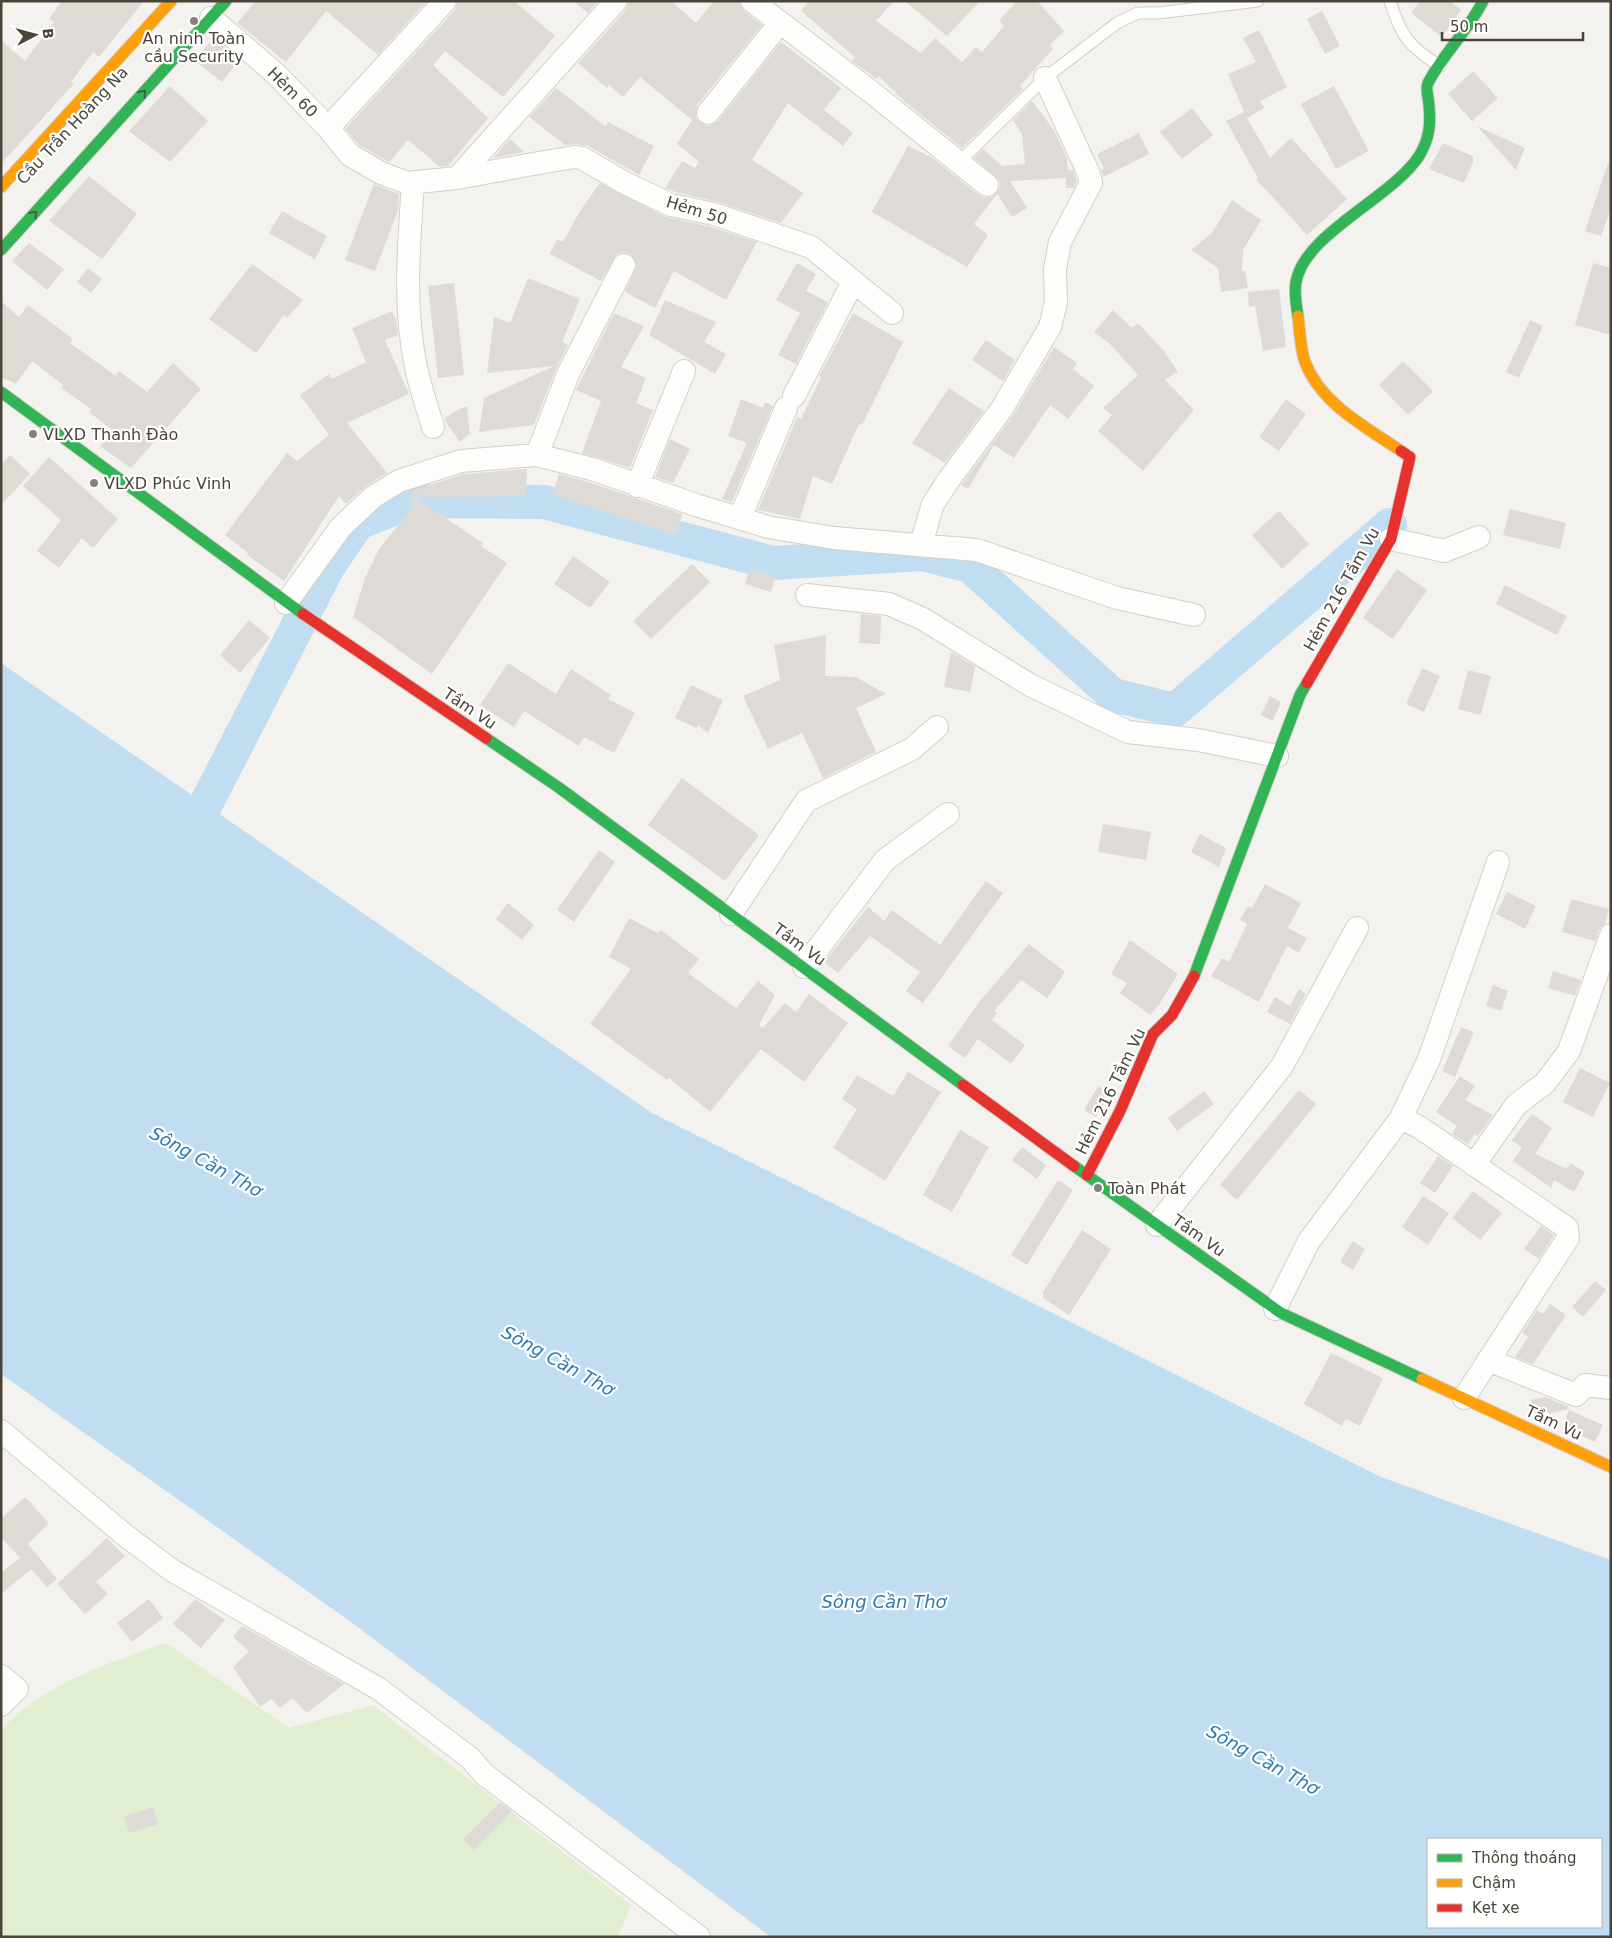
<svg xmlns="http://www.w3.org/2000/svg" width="1612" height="1938" font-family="'DejaVu Sans',sans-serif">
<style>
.green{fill:#e1eecf}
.water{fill:#c0ddf1;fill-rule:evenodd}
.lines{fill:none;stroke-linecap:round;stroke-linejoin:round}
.river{stroke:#c0ddf1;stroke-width:34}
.building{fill:#dedbd6}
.lane-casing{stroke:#d2d0cb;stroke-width:13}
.street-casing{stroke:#d2d0cb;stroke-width:24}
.fast-casing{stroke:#d3cfc5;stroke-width:13}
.slow-casing{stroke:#d3cfc5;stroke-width:13}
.jam-casing{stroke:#d3cfc5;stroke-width:13}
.lane{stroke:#fdfdfc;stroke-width:11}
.street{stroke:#fdfdfc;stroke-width:22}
.fast{stroke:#30b455;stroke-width:11}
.slow{stroke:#ff9f0a;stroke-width:11}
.jam{stroke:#e5322d;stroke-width:11}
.oneway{stroke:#446040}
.poi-dot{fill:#868178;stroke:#fff;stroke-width:2}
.labels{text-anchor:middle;stroke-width:4.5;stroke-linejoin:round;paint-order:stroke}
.poi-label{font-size:16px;fill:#4b4439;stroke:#fff;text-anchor:start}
.street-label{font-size:16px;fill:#4b4439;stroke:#fff}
.water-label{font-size:18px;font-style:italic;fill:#2e7ab2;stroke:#fff}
</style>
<rect width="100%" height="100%" fill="#f4f2ee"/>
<path class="green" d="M166,1643L289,1728L373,1705L631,1905L618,1937H1V1730C44,1683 109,1663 166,1643Z"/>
<path class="water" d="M1,663L652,1113L1381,1477L1611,1560V1937H771L351,1622L1,1374ZM1428,1839H1601V1927H1428Z"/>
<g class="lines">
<path class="river" d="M206,804L328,567L358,523L413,501L544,502L773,563L922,554L970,566L1113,695L1175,710L1390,525"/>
</g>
<path class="building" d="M62,1H144L99,57L93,52L71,82L74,84L69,89L1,164V40L25,61L54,22L49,19Z
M256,1H427L378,55L326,11L286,62L237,23Z
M458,1H514L555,36L503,97L445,51L433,65L488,118L448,166L440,167L408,140L390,162L387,161L359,145L345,129L455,10Z
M573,1H598L588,13Z
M629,1H671L696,23L714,1H738L744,11L762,25L697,105L696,118L706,126L712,125L718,121L781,42L841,88L824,110L853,133L843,146L788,103L752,160L803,193L781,223L718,202L675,192L665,188L682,161L695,168L699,162L677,144L692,120L640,77L623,97L609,85L607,88L578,63L626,10Z
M809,1H894L876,21L921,53L935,38L962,62L976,47L982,52L1004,26L999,21L1017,1H1037L1064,31L1050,45L1053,49L1020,86L1023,89L962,148L904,101L879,76L877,79L852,61L855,57L801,11Z
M905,1H980L947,36Z
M1420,1H1450L1461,10L1442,37L1411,13Z
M1322,11L1340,46L1325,54L1307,19Z
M1259,30L1287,87L1260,101L1264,108L1247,118L1270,158L1291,138L1347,199L1307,235L1256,179L1258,178L1226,121L1244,112L1228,74L1256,62L1243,38Z
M214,38L239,60L222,82L194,60Z
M1473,71L1498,98L1472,121L1448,94Z
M170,86L208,121L170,162L129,131Z
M1334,86L1369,151L1336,169L1301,104Z
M556,88L606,127L608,122L654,146L639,175L588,146L576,144L565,145L529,117Z
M1032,101L1054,130L1067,158L1068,170H1073L1077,181L1074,188H1066V178L1010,181L1027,208L1012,217L997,194L974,224L988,235L967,267L872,212L908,146L931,157L979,195L985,198L992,197L1000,187L999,180L974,158L983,149L1002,166L1025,164L1022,134L1013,120Z
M1192,108L1213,135L1182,159L1160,132Z
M1477,126L1525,148L1516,170Z
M1139,133L1149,154L1103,177L1101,169H1104L1097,154Z
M510,139L524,152L493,158Z
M1443,143L1473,156V162L1464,183L1429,169Z
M1608,163H1611V209L1601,236L1585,231Z
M89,176L137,214L102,259L49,221Z
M600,183L666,217L711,227L757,242L726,300L674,271L655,308L625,292L637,265L630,254L624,252L617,254L601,281L550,254L557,239L563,242L580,211Z
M374,184L399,194L398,211L375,271L345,260Z
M1232,200L1261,220L1243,250L1242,271H1245L1248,288L1221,292L1218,268L1191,250L1212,233Z
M282,211L327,236L315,259L269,233Z
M29,243L64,269L47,290L12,261Z
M797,263L816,274L806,291L828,302L796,364L778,355L800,313L776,300Z
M1593,263L1611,268V335L1575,325Z
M252,264L303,300L287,318L284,315L256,353L209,319Z
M88,268L102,279L91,293L77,282Z
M528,278L580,299L562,342L568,345L556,369L534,425L479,432L484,398L554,366L487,373L494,317L510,323Z
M454,283L464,375L438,378L428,286Z
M1279,289L1286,347L1263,351L1255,306L1249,307L1248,292Z
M665,300L716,322L704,342L726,354L715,374L649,335Z
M1,301L19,317L28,305L73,339L70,343L116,376L119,371L147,392L173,363L201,389L131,468L100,446L113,431L89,412L91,409L61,388L63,385L32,361L16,384L1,377Z
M1113,310L1132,328L1138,323L1164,351L1178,372L1165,380L1194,410L1143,471L1098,431L1112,415L1103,408L1138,375L1110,344L1094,332Z
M392,311L396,320L398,335L385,340L409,394L347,423L387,473L366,486L346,504L339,496L284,581L247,555L248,553L225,535L287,453L297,461L329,435L300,395L329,374L332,379L366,362L352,328Z
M614,313L644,326L621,367L646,378L636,403L653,410L630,468L582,453L601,401L576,390Z
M853,313L903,342L862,425L859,424L832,484L813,476L800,519L758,510L797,417L801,419L821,378L819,376Z
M1530,320L1543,326L1519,378L1506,372Z
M986,340L1015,360L1003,381L972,360Z
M1054,347L1077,363L1073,369L1094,386L1068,419L1050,405L1014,458L994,445L968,489L961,485L1012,417Z
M1403,361L1433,391L1408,415L1379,385Z
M949,388L984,411L945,463L912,443Z
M741,399L763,408L765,402L773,406L732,502L722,499L747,443L728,436Z
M1286,399L1306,414L1279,451L1259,437Z
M467,406L470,434L460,442L444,419L455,411Z
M670,439L690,449L673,483L655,477Z
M10,455L30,474L1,505V465Z
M49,457L118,519L93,548L82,538L59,568L37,551L61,520L23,486Z
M527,469L526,496L414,497L483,543L481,546L507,563L432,674L353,617L365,578L379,549L411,509L412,491L464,474Z
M559,474L588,482L682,514L676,535L552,495Z
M1510,509L1566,523L1560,549L1503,535Z
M1279,511L1309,544L1282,569L1252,535Z
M573,556L610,582L590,608L554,584Z
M692,564L710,582L651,639L633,621Z
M750,568L776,576L771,592L745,584Z
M1397,569L1427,590L1393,639L1363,618Z
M1505,585L1567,616L1557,635L1496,604Z
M861,614L881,616L880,644L859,643Z
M249,620L270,638L240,673L220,655Z
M826,635L825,676L856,677L886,694L856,708L876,752L823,778L802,733L768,749L743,696L780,680L774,645Z
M951,652L975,666L970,692L944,687Z
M508,663L556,694L571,669L611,695L608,699L635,713L614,753L584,737L579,746L524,711L514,727L480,705Z
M1422,668L1440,676L1424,712L1406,704Z
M1468,670L1491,676L1481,715L1458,709Z
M691,685L723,700L708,733L698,725L696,728L675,718Z
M1270,696L1281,702L1273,721L1261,715Z
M682,778L759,835L725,881L648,825Z
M1103,824L1151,832L1146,860L1098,852Z
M1200,834L1226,848L1219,867L1191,852Z
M599,850L615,862L574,922L557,910Z
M986,881L1003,893L923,1003L906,991L920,972L870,936L838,973L824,962L868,907L884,921L892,910L940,945Z
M1265,884L1301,903L1288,928L1307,938L1299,953L1287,946L1259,1002L1211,976L1222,958L1229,962L1247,924L1240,920L1248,906L1252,908Z
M1507,892L1536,906L1525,929L1496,914Z
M1571,899L1609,909L1605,924L1599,930L1595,941L1562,932Z
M508,903L534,925L522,940L496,919Z
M629,918L658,933L661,930L699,959L688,973L736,1008L758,981L775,995L759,1025L763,1028L785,1003L796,1012L809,994L848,1023L804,1082L761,1049L710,1112L669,1078L667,1080L590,1024L631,969L609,957Z
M1130,940L1178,974L1159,1005L1150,1015L1120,993L1127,983L1111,974Z
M1029,944L1065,972L1047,998L1021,980L994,1011L997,1013L992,1020L1025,1045L1011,1064L978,1039L965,1058L948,1046L980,1001Z
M1553,971L1581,980L1575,996L1548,988Z
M1493,985L1508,991L1501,1011L1486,1006Z
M1299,989L1306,994L1290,1024L1267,1012L1275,997L1290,1006Z
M1461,1027L1474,1032L1455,1077L1442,1071Z
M1580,1068L1610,1083L1593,1117L1563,1102Z
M908,1072L941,1092L885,1181L833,1148L857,1109L842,1099L857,1075L893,1096Z
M1460,1076L1475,1086L1465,1100L1493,1115L1478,1136L1475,1134L1468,1144L1452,1134L1457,1126L1436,1112Z
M1098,1086L1110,1094L1096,1117L1084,1110Z
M1299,1090L1316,1104L1237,1200L1220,1185Z
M1204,1091L1214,1104L1177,1131L1168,1118Z
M1532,1114L1552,1128L1535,1154L1567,1169L1570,1163L1585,1172L1574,1192L1554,1180L1551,1188L1513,1161L1522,1148L1512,1140Z
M960,1130L989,1147L952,1212L923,1195Z
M1022,1147L1046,1165L1037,1179L1012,1160Z
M1438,1156L1453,1166L1435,1193L1420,1183Z
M1058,1180L1073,1190L1027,1265L1011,1255Z
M1473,1191L1502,1213L1480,1240L1452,1218Z
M1423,1196L1449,1213L1428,1245L1402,1227Z
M1541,1226L1554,1235L1539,1259L1524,1249Z
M1082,1230L1111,1249L1069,1315L1043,1298V1292Z
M1353,1241L1365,1249L1353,1270L1340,1262Z
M1595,1281L1606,1290L1583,1317L1572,1307Z
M1550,1304L1566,1315L1533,1364L1515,1357L1528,1337L1522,1333L1537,1310L1543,1314Z
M1331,1353L1383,1378L1360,1426L1346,1419L1342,1426L1304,1404Z
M1545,1397L1568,1406L1569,1409L1538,1416L1533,1413L1531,1400Z
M1569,1410L1603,1425L1595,1442L1562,1427Z
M25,1497L49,1523L28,1544L57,1579L47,1587L31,1569L1,1594V1573L20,1558L1,1537V1519Z
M107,1538L125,1556L96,1582L108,1594L85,1614L57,1584Z
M149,1599L163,1618L132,1642L117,1623Z
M195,1599L225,1620L201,1648L173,1624Z
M242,1626L344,1684L307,1713L292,1698L280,1708L272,1699L260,1707L233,1667L249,1651L233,1637Z
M500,1802L512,1811L474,1850L463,1839Z
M153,1807L158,1824L129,1833L124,1816Z"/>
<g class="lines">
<defs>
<path id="lane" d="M1390,1C1401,36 1409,47 1440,66
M959,162L1045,78L1117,23L1138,13H1158L1258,1"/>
<path id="street" d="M445,1L328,128L350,155L381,173L408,183L457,178L533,164L574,157L582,158L625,183L671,205L714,214L811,247L892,313
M752,1L870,91L987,185
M211,18L276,74L328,128
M708,113L779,24
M457,178L616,1
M413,182C409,244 403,306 416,367C420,387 427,407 433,427
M794,396L853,282
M537,455L568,374L624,265
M637,486L684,371
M740,518L786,408
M1391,539L1444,551L1479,537
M921,544L933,504L950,478L1001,410L1050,327L1056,302L1055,269L1060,242L1091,183L1088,172L1045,78
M807,595L889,604L923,619L1030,685L1128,732L1198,740L1277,756
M286,603L341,527L373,497L399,481L461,461L537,455L592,469L696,505L768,527L834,538L977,550L1117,598L1194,615
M731,914L806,801L912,749L937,727
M804,967L885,860L948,814
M1401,1118L1429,1059L1498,862
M1474,1165L1516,1105L1545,1083L1569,1051L1611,935
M1157,1225L1282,1066L1357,928
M1275,1309L1309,1241L1401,1118L1419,1127L1567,1228L1568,1238L1464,1398
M1488,1360L1576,1395L1585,1385L1611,1388
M1,1431L126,1536L173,1571L379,1689L470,1758L484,1774L699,1937
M1,1676L17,1689L1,1705"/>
<path id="fast" d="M1,250L226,1
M1298,316C1296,305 1294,293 1296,282C1304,234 1393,197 1419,156C1429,140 1431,125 1429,106C1429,99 1425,89 1428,83C1443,54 1468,31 1483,1
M1,392L303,614
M486,738L558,787L963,1085
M1194,976L1300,695L1307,683
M1074,1166L1281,1313L1422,1379"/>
<path id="slow" d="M1,187L171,1
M1298,316C1300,331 1300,348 1305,362C1321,404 1366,427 1401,451
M1422,1379L1611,1467"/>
<path id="jam" d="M303,614L486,738
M1307,683L1391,539L1410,457L1401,451
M963,1085L1074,1166
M1087,1175L1120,1111L1153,1034L1172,1015L1194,976"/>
</defs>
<use href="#lane" class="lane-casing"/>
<use href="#street" class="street-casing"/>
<use href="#fast" class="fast-casing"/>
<use href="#slow" class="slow-casing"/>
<use href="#jam" class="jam-casing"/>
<use href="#lane" class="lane"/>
<use href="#street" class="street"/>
<use href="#fast" class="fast"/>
<use href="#slow" class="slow"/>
<use href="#jam" class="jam"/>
</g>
<defs><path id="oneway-chevron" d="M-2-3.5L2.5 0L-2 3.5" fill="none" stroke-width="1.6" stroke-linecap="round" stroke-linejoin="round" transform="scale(1.25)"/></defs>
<g class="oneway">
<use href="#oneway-chevron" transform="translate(143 93) rotate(-48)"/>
<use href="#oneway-chevron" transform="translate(34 214) rotate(-48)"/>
</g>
<g class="poi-dot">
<circle cx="194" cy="21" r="5"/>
<circle cx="33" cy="434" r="5"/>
<circle cx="94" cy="483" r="5"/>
<circle cx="1098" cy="1188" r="5"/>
</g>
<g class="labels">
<g class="poi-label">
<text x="194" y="44" text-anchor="middle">An ninh Toàn<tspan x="194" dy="18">cầu Security</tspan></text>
<text x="43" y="440">VLXD Thanh Đào</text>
<text x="104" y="489">VLXD Phúc Vinh</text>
<text x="1108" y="1194">Toàn Phát</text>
</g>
<g class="street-label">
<text transform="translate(293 92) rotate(45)" y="6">Hẻm 60</text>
<text transform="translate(72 125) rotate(-47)" y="6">Cầu Trần Hoàng Na</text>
<text transform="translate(697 210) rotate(17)" y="6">Hẻm 50</text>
<text transform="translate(1341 589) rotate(-61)" y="6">Hẻm 216 Tầm Vu</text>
<text transform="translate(470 708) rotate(34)" y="6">Tầm Vu</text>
<text transform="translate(800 944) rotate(36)" y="6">Tầm Vu</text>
<text transform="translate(1110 1091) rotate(-64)" y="6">Hẻm 216 Tầm Vu</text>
<text transform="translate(1199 1235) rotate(35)" y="6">Tầm Vu</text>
<text transform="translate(1554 1422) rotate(25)" y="6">Tầm Vu</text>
</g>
<g class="water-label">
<text transform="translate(206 1162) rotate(29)" y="6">Sông Cần Thơ</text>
<text transform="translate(558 1361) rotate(29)" y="6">Sông Cần Thơ</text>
<text x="884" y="1608">Sông Cần Thơ</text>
<text transform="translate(1263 1760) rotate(29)" y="6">Sông Cần Thơ</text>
</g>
</g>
<rect width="1612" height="1938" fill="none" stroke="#4b4439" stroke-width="5"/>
<rect x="1427" y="1838" width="175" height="90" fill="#ffffff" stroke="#b7b4b0"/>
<rect x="1437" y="1854" width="25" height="8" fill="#30b455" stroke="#b7b4b0"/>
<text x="1472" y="1863" font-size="15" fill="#4b4439">Thông thoáng</text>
<rect x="1437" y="1879" width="25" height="8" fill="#ff9f0a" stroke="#b7b4b0"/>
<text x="1472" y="1888" font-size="15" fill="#4b4439">Chậm</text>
<rect x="1437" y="1904" width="25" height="8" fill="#e5322d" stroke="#b7b4b0"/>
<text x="1472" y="1913" font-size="15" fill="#4b4439">Kẹt xe</text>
<g transform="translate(35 35) rotate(84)" stroke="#ffffff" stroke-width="4" paint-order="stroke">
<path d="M0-4L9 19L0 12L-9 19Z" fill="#4b4439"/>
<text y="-8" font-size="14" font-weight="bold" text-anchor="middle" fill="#4b4439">B</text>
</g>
<path d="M1442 32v8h141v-8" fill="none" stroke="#4b4439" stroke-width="2.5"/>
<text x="1450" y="32" font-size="15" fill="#4b4439" stroke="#ffffff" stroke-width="4" paint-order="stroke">50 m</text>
</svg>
